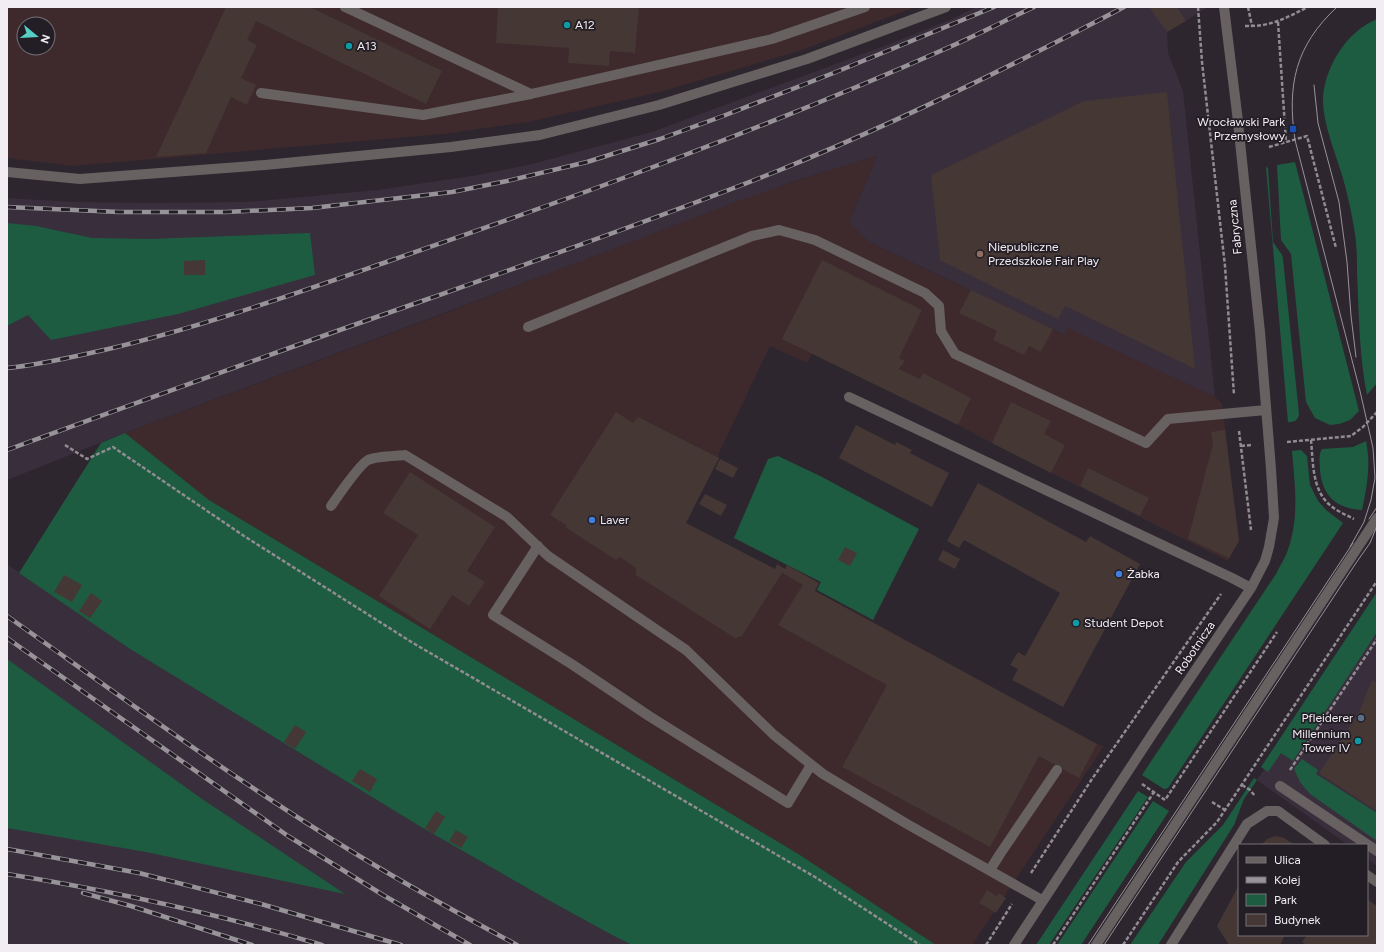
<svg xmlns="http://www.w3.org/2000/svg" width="1384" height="952" font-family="Figtree,sans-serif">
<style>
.built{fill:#392e3c}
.industrial{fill:#3e2a2d;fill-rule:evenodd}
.green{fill:#1e5c41}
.building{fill:#443734}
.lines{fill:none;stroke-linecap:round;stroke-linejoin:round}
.path{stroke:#918b92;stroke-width:2.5;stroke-dasharray:4 2;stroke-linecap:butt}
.minor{stroke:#686161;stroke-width:10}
.tram{stroke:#989299;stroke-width:1}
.rail-casing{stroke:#989299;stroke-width:4.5}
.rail{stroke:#231d25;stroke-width:3;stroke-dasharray:9;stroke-linecap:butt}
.culture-dot{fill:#0f9aa8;stroke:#231d25;stroke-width:1.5}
.transit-dot{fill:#1a4fb4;stroke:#231d25;stroke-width:1.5}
.education-dot{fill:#8d6e63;stroke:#231d25;stroke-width:1.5}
.shop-dot{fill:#3f7fe0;stroke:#231d25;stroke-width:1.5}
.service-dot{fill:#5c6f8a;stroke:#231d25;stroke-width:1.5}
.labels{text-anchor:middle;stroke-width:3.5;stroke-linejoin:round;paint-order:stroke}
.poi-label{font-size:12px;fill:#f2edf3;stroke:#231d25;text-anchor:start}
.street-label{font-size:12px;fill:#f2edf3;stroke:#231d25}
</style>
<rect width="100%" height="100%" fill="#2d262f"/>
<path class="built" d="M976,7H1208L1167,32L1168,53L1183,91L1215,397L1068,329L1065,335L869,242L849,222L877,156L795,181L125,433L7,480V198L74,202L149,203L248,202L378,190L478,175L532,164L652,132L887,45L950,20Z
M7,564L130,649L421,827L550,901L612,935L632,945H7Z
M1377,598V866L1367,859V845H1348L1257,780Z"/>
<path class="industrial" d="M7,7H915L802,50L660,92L528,122L443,134L73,166L7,158ZM24,24H48V48H24Z
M877,156L849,222L869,242L1064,335L1068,328L1215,397L1222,403L1239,541L1228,561L992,443L958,425L812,354L807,363L770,346L718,455L719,458L686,523L782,573L1097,744L1104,746L972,945H936L800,855L209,500L125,433L443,314L738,201L795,181Z"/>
<path class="green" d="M1377,19V383L1367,395C1359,355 1359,314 1357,273C1357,260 1357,247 1355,234C1352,214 1347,191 1341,172C1334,148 1319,114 1324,89C1330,59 1349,31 1377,19Z
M1295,162L1359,411L1350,420L1339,424L1330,425L1315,418L1306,402L1291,254L1281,240L1277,165Z
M1266,167L1268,168L1273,242L1282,255L1283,259L1299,414C1298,421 1294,422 1288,422Z
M7,223L36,226L92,238L150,239L310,233L315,275L178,314L51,340L28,315L7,326Z
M125,433L209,500L800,855L936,945H632L612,935L550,901L421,827L130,649L19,573L101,443Z
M1366,441C1371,465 1367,486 1362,510C1336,509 1322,495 1320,470C1320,462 1318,456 1322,449L1353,447Z
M1301,450L1307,456L1310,485L1318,501L1326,510L1343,523L1168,788L1164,789L1142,775L1276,574C1279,568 1283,561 1286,555C1300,520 1295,487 1292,451Z
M778,456L820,476L919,529L873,620L817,590L821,582L734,538L768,459Z
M1377,592V632L1293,761L1281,753L1268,772L1261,767Z
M7,659L202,799L345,894L146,852L7,828Z
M1302,759L1318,770L1316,774L1377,813V841L1310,794L1300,782L1294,769Z
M1254,778L1257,780L1244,799L1234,825L1158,945H1130L1186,862L1223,825Z
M1138,791L1148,797L1049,945H1036Z
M1153,801L1169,811L1081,945H1057Z"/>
<path class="building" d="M226,7H310L442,71L426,104L256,21L247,40L257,45L241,78L256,85L247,105L231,97L206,153L156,157Z
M498,7H639L635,53L610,51L609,66L568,63L569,48L496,43Z
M1149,7H1177L1186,21L1167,32Z
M1167,92L1195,369L1065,306L1058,319L940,260L931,175L1084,101Z
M205,260V275H184V261Z
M822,260L922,310L899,358L905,361L899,369L920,379L923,373L971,398L958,425L782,339Z
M971,290L1053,329L1041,352L1029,346L1024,355L993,340L997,331L959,313Z
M1011,402L1051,421L1044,434L1065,445L1051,473L992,443Z
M616,412L633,423L638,417L719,458L686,523L775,569L777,564L785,569L787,565L819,583L815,591L1097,744L1079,778L1039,756L990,847L842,767L887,685L778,625L803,585L782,573L742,636L735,638L636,575V568L620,557L616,560L565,527L567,526L550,515Z
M856,425L895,445L896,442L912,450L910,453L949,473L932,507L839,458Z
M1225,430L1239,541L1229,558L1188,539L1213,444L1211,432Z
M720,459L738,468L733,478L715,469Z
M1088,468L1149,498L1140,516L1080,486Z
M410,472L495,527L467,571L485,582L469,606L452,595L430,629L379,596L418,535L383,513Z
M978,483L1086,542L1090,536L1140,564L1063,707L1012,680L1018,669L1010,665L1018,652L1025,656L1060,593L964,540L959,548L947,541Z
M705,494L727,505L721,516L699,504Z
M845,547L857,553L850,566L838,560Z
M943,550L960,559L955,569L938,560Z
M64,575L82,585L72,602L54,592Z
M91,593L102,601L90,618L79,611Z
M1372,680L1377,683V811L1320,774V772L1360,710Z
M295,725L306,732L295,749L284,742Z
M360,769L377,779L370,792L352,781Z
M436,811L445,817L434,834L425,828Z
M456,830L468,837L461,848L449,841Z
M1276,836L1284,838L1295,845H1261L1267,839Z
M1239,885V935H1285L1280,945H1229L1217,926Z
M987,890L997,896L999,893L1006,898L996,913L979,903Z
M1367,899L1377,906V945H1306L1302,942L1307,935H1367Z"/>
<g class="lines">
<path class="path" d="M1198,7L1202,62L1225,266L1234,395
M1248,7L1252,26
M1278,22L1286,142
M1245,26C1270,27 1286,18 1308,7
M1269,147L1307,136L1336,248
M1239,431L1251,530
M1311,440C1313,460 1312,484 1325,500C1332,509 1344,514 1354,519
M1287,442L1351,436L1363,427L1377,412
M65,445L87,459L113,447L244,536L413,643L815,877L920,945
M1241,446L1251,445
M1290,770L1377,639
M1142,784L1165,800L1277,632
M1242,785L1250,790L1255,796
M1212,802L1225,810
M1031,873L1092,779L1221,594
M986,945L1012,904
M1053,945L1154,792
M1123,945L1178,862L1217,822L1377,581"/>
<path class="minor" d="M345,7L531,94
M261,93L423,115L531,94L772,39L865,7
M7,172L80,179L265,165L451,147L540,135L659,105L807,59L946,7
M528,327L752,236L779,230L815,240L925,293L939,306L941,331L955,354L1146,443L1168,419L1266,410
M849,397L1232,578L1251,588
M331,506C338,496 359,465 368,460C376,456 396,456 405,455L507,517L548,556L686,650L774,735L823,774L907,824L1042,900
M538,546L493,615L573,665L649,716L788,803L811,765
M1280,786L1377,851
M990,870L1000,854L1057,770
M1367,875L1377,882
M1014,945L1153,733L1251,588L1265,561L1269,547L1274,518L1271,469L1260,332L1237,113L1224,7
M1096,945L1377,518
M1171,945L1247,824L1267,811H1278L1325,845"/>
<path class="tram" d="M1337,7C1295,46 1287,85 1295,140L1360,391L1373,448L1375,478L1371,500L1364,522L1350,547
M1314,85L1318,123L1339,202L1347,262L1351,316L1356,357
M1369,519L1377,507
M1088,945L1353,543
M1104,945L1356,563L1370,543L1377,526"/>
<defs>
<path id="rail" d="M7,207L119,212H226L312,208L452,192L507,181L587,162L660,139L723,116L836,72L994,7
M7,368C39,365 72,357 104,350C202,327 297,293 392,260C578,196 764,129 945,49C975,36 1004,21 1034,7
M7,450C147,399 287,348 428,299C546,257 664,216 780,170C898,122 1012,66 1124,7
M7,616C109,688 210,762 316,829C381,871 448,908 517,945
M7,638L288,836L383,895L470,945
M7,849L139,873L261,904L401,945
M7,874C113,891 219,914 322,945
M83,893L131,906L252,945"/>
</defs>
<use href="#rail" class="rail-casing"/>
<use href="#rail" class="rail"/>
</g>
<g class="culture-dot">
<circle cx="567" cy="25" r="4"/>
<circle cx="349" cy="46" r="4"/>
<circle cx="1076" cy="623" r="4"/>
<circle cx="1358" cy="741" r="4"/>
</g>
<rect class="transit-dot" x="1289" y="125" width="8" height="8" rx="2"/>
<circle class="education-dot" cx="980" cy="254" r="4"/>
<g class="shop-dot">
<circle cx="592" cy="520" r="4"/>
<circle cx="1119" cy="574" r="4"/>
</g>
<circle class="service-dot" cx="1361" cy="718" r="4"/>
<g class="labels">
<g class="poi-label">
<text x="575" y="29">A12</text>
<text x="357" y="50">A13</text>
<text x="1285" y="126" text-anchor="end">Wrocławski Park<tspan x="1285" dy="14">Przemysłowy</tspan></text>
<text x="988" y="251">Niepubliczne<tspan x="988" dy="14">Przedszkole Fair Play</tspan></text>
<text x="600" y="524">Laver</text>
<text x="1127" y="578">Żabka</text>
<text x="1084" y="627">Student Depot</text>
<text x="1353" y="722" text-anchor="end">Pfleiderer</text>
<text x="1350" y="738" text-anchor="end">Millennium<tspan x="1350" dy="14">Tower IV</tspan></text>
</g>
<g class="street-label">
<text transform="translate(1235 227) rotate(-96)" y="4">Fabryczna</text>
<text transform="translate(1195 648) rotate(-56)" y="4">Robotnicza</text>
</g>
</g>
<rect width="1384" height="952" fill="none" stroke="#f2edf3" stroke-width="16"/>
<rect x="1238" y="844" width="130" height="92" fill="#231d25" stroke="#767077"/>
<rect x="1246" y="857" width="20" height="6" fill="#686161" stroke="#767077"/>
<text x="1274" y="864" font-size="12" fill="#f2edf3">Ulica</text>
<rect x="1246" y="877" width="20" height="6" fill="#989299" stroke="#767077"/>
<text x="1274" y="884" font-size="12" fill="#f2edf3">Kolej</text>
<rect x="1246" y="894" width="20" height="12" fill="#1e5c41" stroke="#767077"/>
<text x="1274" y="904" font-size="12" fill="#f2edf3">Park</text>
<rect x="1246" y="914" width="20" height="12" fill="#443734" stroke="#767077"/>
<text x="1274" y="924" font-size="12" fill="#f2edf3">Budynek</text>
<g transform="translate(36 36) rotate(108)"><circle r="19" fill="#231d25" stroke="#767077"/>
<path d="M0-3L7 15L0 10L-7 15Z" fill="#55cec5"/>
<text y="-6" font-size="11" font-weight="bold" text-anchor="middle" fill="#f2edf3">N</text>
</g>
</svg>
